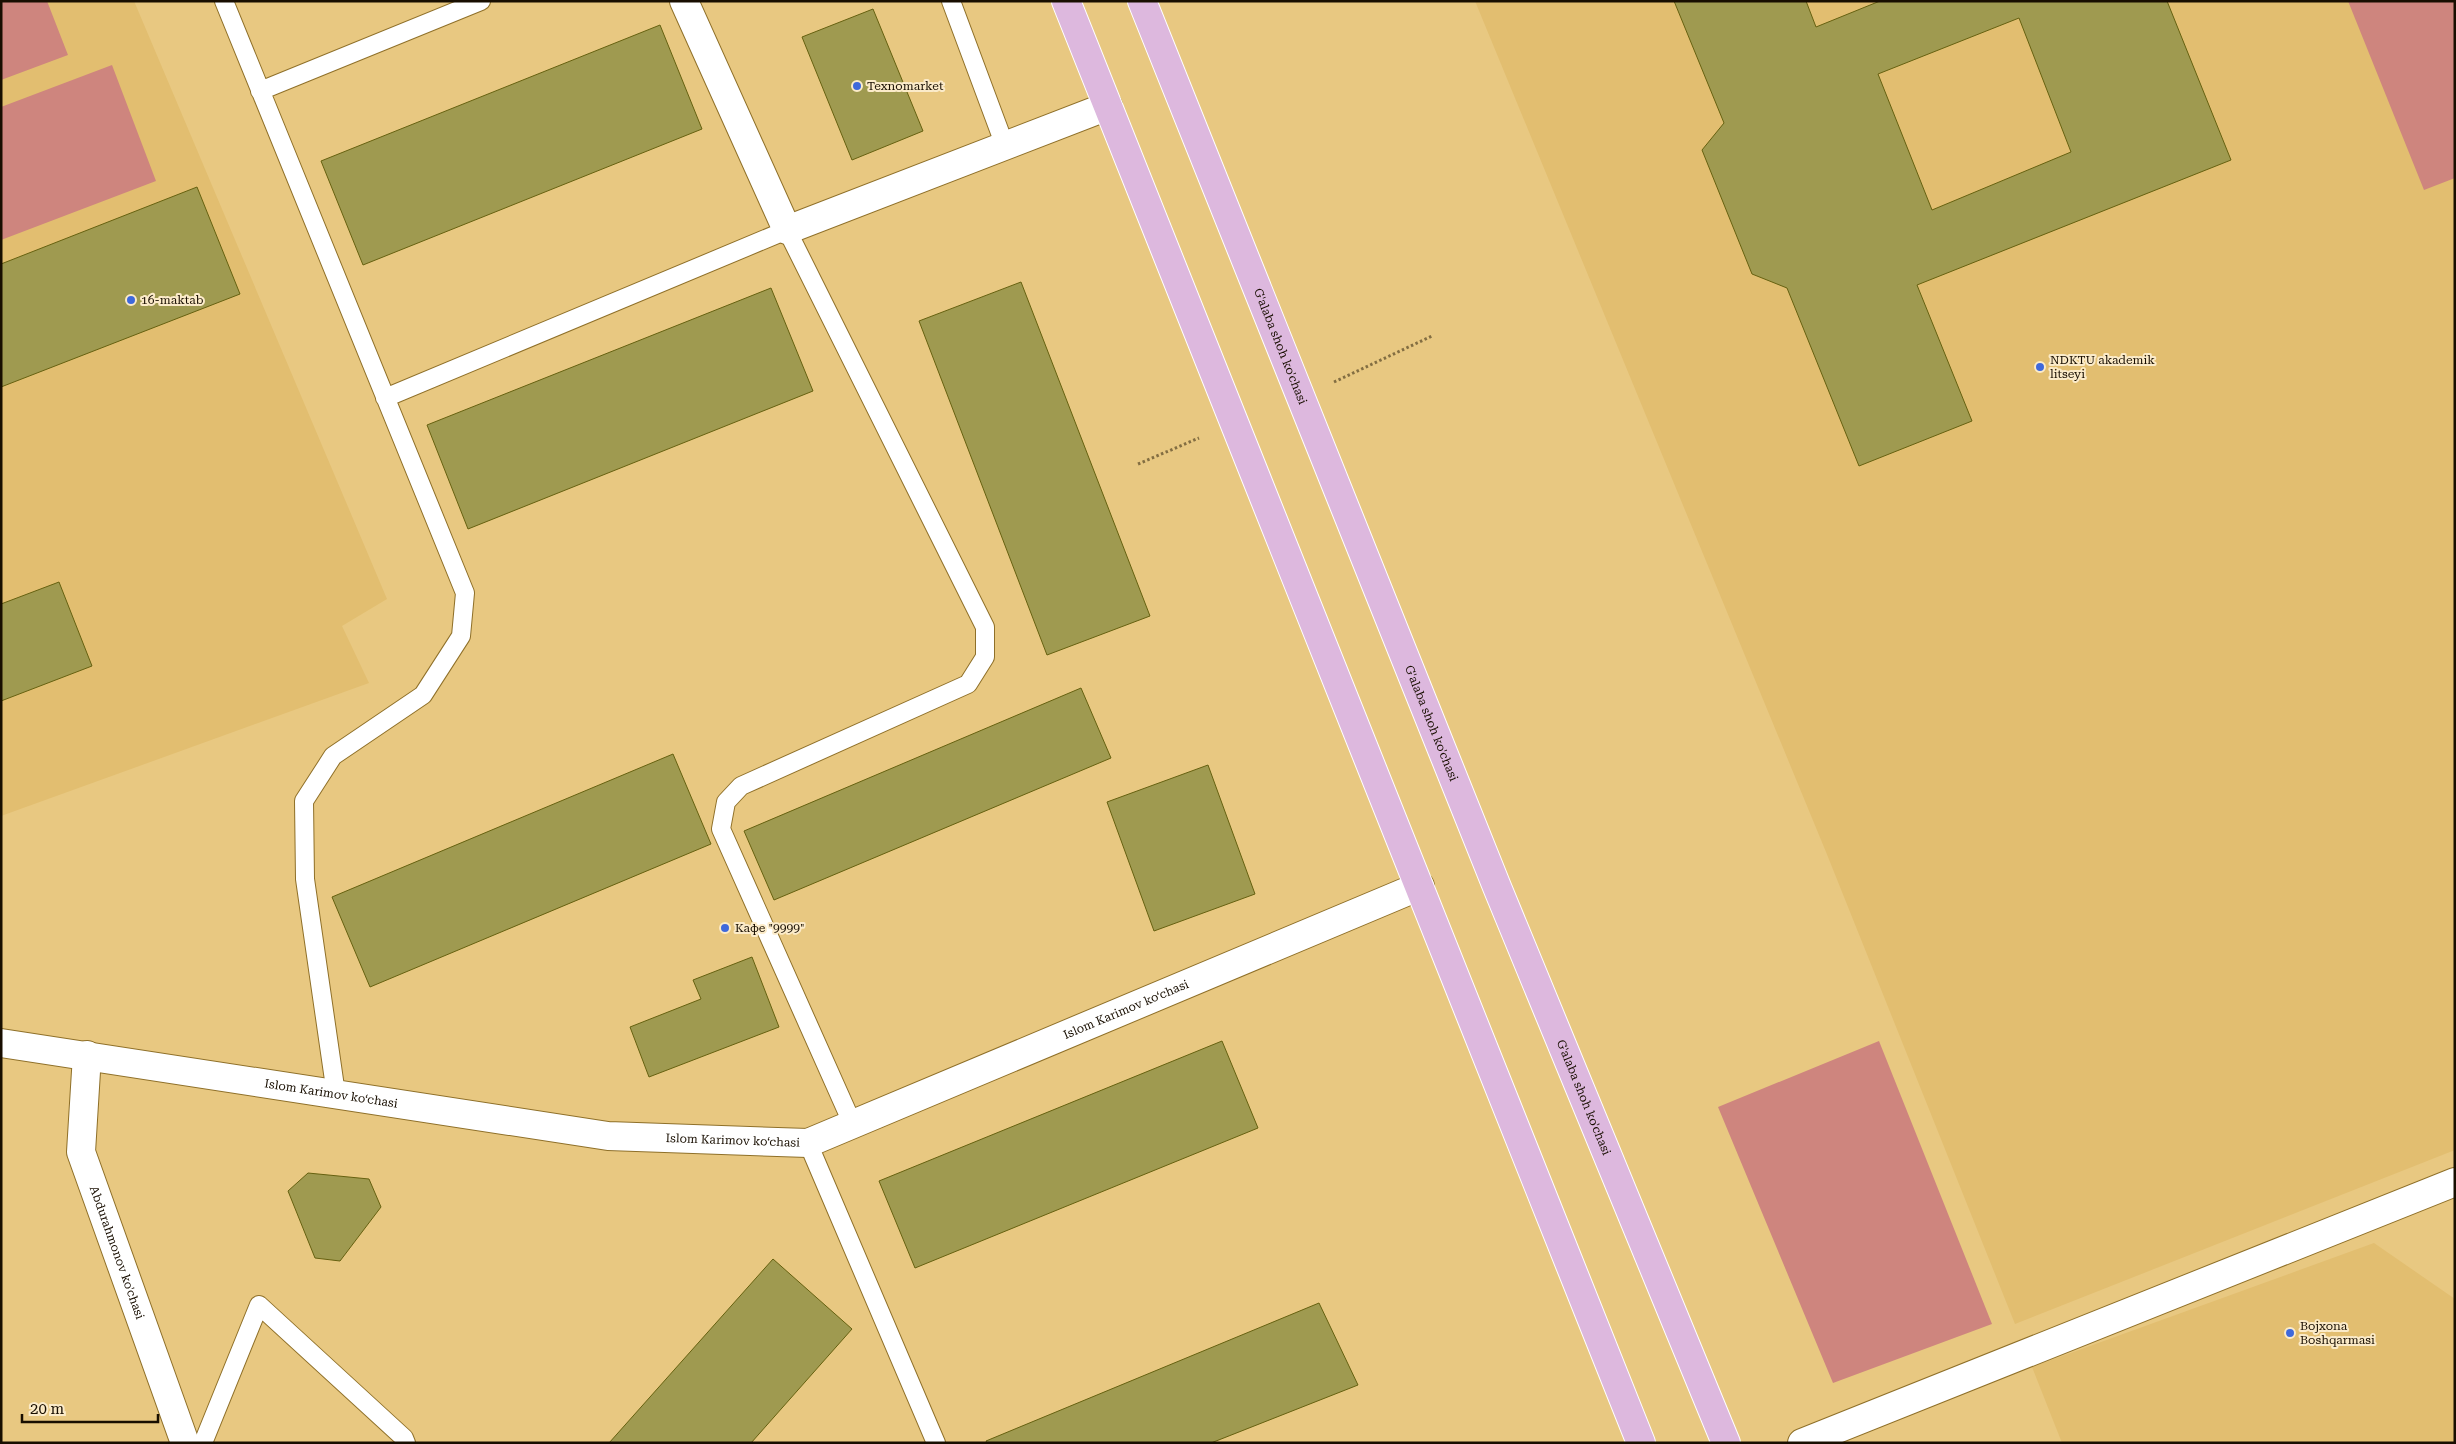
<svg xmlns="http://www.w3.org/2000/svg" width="2456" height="1444" font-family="'Roboto Serif',serif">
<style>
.built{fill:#e2be70}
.green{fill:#ce857e}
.building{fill:#9f9a50;stroke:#666110;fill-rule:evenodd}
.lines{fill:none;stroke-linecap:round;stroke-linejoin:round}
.service-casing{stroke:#8f7029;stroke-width:20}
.minor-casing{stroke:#8f7029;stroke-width:30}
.primary-casing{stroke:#fff;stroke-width:30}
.path{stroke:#836e42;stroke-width:3;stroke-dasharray:2.5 2.5;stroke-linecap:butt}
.service{stroke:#fff;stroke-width:18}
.minor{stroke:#fff;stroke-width:28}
.primary{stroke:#ddb8de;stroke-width:28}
.poi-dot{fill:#3f69db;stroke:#fbebc9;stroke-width:2}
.labels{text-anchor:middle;stroke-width:4;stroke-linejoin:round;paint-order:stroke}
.poi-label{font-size:12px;fill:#180e00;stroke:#fbebc9;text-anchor:start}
.street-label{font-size:12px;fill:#180e00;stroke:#fbebc9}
</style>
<rect width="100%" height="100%" fill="#e8c881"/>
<path class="built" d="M1,1H134L387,599L342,626L369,683L1,816Z
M1475,1H2455V1150L2015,1324L1826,852Z
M2374,1243L2455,1299V1443H2062L2032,1367Z"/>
<path class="green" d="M1,1H47L68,55L1,80Z
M2348,1H2455V178L2424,190Z
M112,65L156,181L1,240V107Z
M1879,1041L1992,1324L1833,1383L1718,1107Z"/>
<path class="building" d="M1674,1H1806L1816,27L1880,1H2167L2231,160L1917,285L1972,421L1859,466L1787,288L1752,274L1702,150L1724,123ZM2019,18L2071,152L1932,210L1878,74Z
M873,9L923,131L852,160L802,37Z
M660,25L702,129L363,265L321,161Z
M197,187L240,294L1,387V264Z
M1021,282L1150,616L1047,655L919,321Z
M771,288L813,391L468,529L427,425Z
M59,582L92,666L1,701V604Z
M1081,688L1111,758L774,900L744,831Z
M673,754L711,844L370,987L332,897Z
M1208,765L1255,894L1154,931L1107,802Z
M752,957L779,1027L649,1077L630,1027L701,999L693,980Z
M1222,1041L1258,1128L915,1268L879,1181Z
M308,1173L369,1179L381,1207L340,1261L315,1258L288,1191Z
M773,1259L852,1329L751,1443H609Z
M1319,1303L1358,1385L1211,1443H987L986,1441Z"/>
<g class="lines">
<defs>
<path id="service" d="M224,1L465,593L461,636L423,695L333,756L304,801L305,879L336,1094
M951,1L1005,146
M260,91L481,1
M385,398L787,230L985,627V657L968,684L741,786L726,802L721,829L853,1125
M808,1143L936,1443
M203,1443L259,1305L404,1438L406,1443"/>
<g id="minor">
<path d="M684,1L787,230L1108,106"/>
<path id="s1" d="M1,1043L608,1136L808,1143L1420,886"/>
<path id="s2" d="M87,1055L81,1152L185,1443"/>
<path d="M1802,1443L2455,1182"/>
</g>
<g id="primary">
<path d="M1066,1L1641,1443"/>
<path id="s3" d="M1142,1L1497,887L1726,1443"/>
</g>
</defs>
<use href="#service" class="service-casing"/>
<use href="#minor" class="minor-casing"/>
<use href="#primary" class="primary-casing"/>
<path class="path" d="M1334,382L1432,336
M1138,464L1199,438"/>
<use href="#service" class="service"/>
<use href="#minor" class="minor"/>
<use href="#primary" class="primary"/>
</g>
<g class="poi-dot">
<circle cx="857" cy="86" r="5"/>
<circle cx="131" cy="300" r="5"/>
<circle cx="2040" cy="367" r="5"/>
<circle cx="725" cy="928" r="5"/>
<circle cx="2290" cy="1333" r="5"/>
</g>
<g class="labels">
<g class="poi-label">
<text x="867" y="90">Texnomarket</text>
<text x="141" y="304">16-maktab</text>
<text x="2050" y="364">NDKTU akademik<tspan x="2050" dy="14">litseyi</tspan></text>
<text x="735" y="932">Кафе "9999"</text>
<text x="2300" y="1330">Bojxona<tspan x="2300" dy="14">Boshqarmasi</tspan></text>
</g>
<g class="street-label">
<text dy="4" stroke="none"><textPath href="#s3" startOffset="372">G'alaba shoh ko'chasi</textPath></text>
<text dy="4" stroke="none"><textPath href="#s3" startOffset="778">G'alaba shoh ko'chasi</textPath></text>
<text dy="4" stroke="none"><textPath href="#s1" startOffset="1159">Islom Karimov ko‘chasi</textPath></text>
<text dy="4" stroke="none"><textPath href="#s1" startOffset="334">Islom Karimov ko‘chasi</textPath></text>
<text dy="4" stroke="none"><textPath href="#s3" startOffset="1182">G'alaba shoh ko'chasi</textPath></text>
<text dy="4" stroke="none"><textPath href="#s1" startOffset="739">Islom Karimov ko‘chasi</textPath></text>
<text dy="4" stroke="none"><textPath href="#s2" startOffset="204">Abdurahmonov ko'chasi</textPath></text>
</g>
</g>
<rect width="2456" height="1444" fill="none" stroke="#180e00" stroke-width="5"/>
<path d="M22 1414v8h136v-8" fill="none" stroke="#180e00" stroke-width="2.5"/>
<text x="30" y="1414" font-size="15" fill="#180e00" stroke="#fbebc9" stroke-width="4" paint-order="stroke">20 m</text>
</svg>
